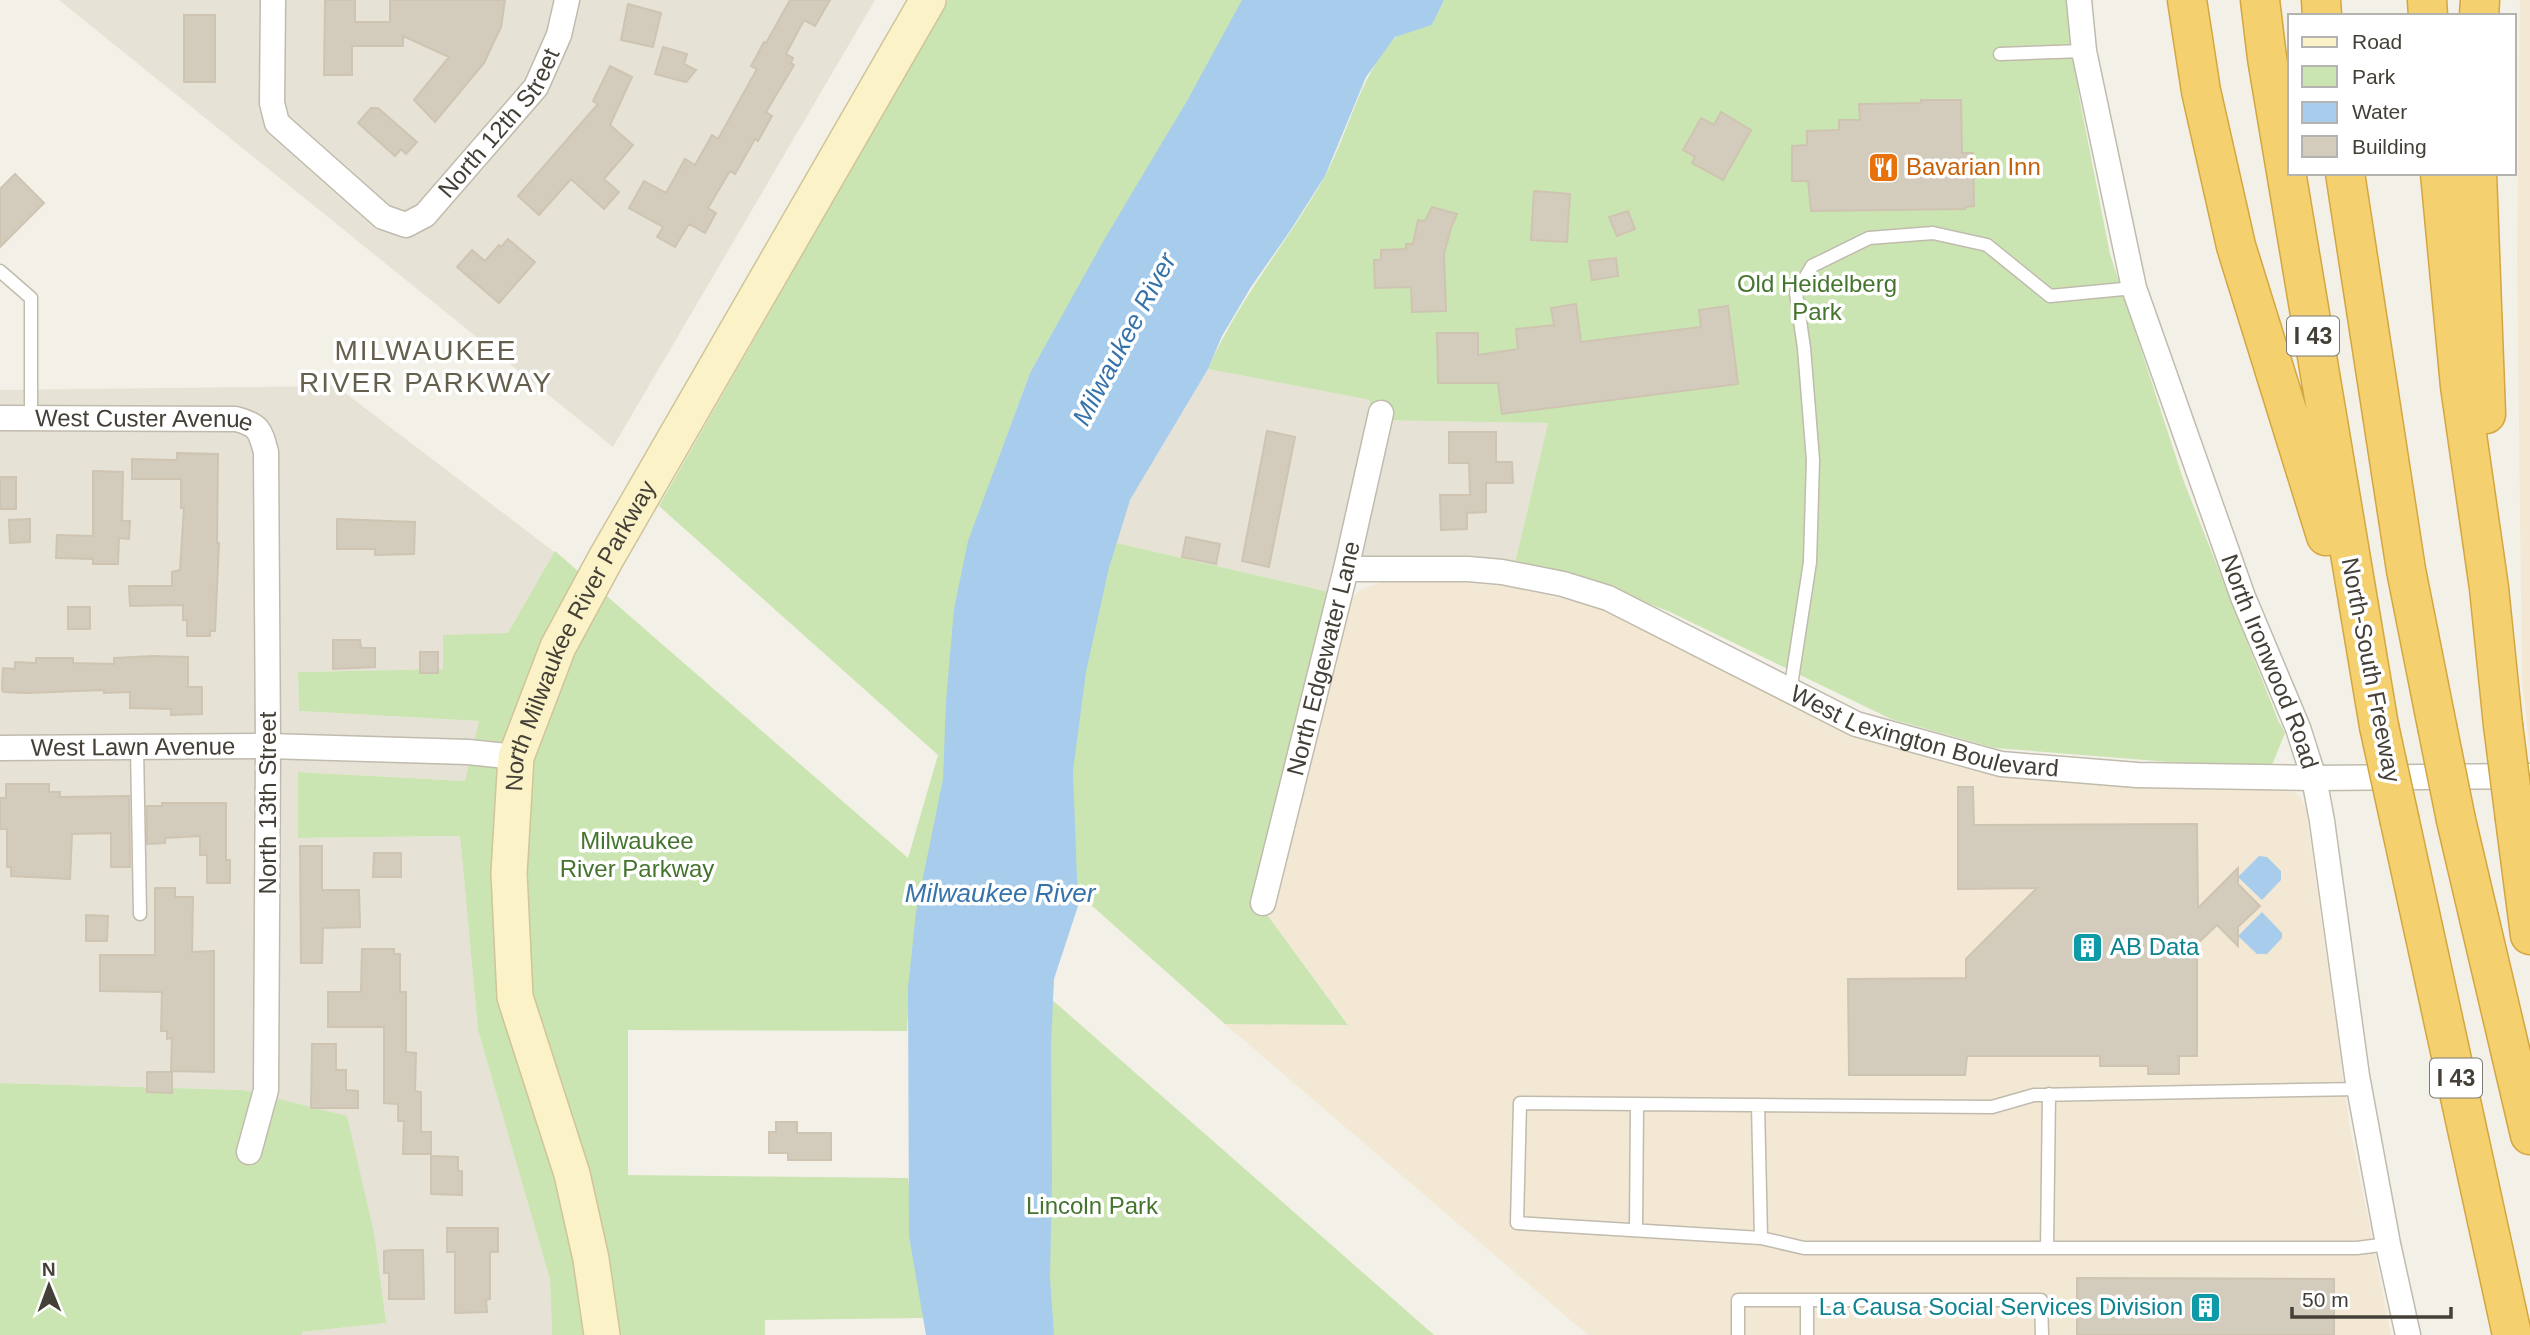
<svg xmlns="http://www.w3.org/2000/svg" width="2530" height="1335" font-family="Helvetica,sans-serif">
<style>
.residential{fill:#e6e2d6}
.commercial{fill:#f3e8d3}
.green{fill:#cbe5b2}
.water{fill:#a7ccec}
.building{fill:#d3ccbd;stroke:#cec4b1;stroke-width:2}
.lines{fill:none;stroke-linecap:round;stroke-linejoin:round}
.lane-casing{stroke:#c0bbad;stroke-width:15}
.street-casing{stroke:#c0bbad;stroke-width:27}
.secondary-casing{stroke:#d0c499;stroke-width:38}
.highway-casing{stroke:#d4a640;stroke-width:41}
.lane{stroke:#fff;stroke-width:12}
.street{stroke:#fff;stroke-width:24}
.secondary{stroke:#fbf2c8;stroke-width:35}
.highway{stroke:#f5d06f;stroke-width:38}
.highway-bridge-casing{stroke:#d4a640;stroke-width:41;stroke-linecap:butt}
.highway-bridge{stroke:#f5d06f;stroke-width:38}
.labels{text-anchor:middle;stroke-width:7;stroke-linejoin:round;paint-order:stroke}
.shield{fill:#fff;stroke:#7d7973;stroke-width:2}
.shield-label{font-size:23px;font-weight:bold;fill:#454037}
.street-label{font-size:24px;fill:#454037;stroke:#fff}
.food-label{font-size:24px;fill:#c56008;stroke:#fff;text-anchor:start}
.park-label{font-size:24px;fill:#44742d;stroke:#fff}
.culture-label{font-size:24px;fill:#0d838f;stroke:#fff;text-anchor:start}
.water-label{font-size:26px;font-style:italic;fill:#3673ab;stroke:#fff}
.quarter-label{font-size:28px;letter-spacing:2px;fill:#675f4e;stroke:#fff}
</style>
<rect width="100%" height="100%" fill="#f3f0e7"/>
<path class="residential" d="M59,0H875L613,447Z
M1208,369L1371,400L1370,420L1548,423L1514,567L1384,559L1329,592L1117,543L1130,500Z
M336,386L557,554L508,633L443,669L298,672L299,711L479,721L466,781L298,772V838L460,836L478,1030L550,1280L552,1335H302V1332L385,1323L243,1090L0,1083V390Z"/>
<path class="commercial" d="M2520,0H2530V750L2522,678L2517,254Z
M1440,580L1518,588L1607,609L1877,742L1959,767L2047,779L2278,789L2295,792L2302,800L2306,810L2350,1128L2391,1335H1588L1225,1024H1348L1268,916L1353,597L1360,590L1384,581Z"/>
<path class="green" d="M948,0H1245L1030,373L1001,453L1130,500L1117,543L1329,592L1254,897L1348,1025L1225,1024L1063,880L912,949L907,1031L628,1030V1175L908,1178L923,1318L765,1320V1335H552L550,1280L478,1030L460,836L298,838V772L465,781L479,721L299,711L298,672L443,669V635L508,633L555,551L908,858L938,755L659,506Z
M1444,0H2067L2079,96L2110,254L2184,482L2278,720L2285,733L2270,770L1995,748L1891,719L1670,612L1596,583L1514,567L1548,423L1370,420V400L1208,369C1238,300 1287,243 1324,178C1349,132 1358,80 1393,40C1400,31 1421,29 1432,25Z
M1033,983L1434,1335H971Z
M0,1083L243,1090L347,1116L374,1233L386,1323L302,1332V1335H0Z"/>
<path class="water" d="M1242,0H1444L1432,25L1395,37L1366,77L1325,176L1290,231L1251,287L1222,336L1208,369L1130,500L1109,568L1086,672L1073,771L1078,906L1054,979L1051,1045L1052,1179L1050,1278L1054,1335H926L909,1236L908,988L916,912L943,779L946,701L954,609L968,541L1030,373L1104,240L1188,99Z
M2259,856L2267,857L2281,871V880L2262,900L2238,877Z
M2262,912L2282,933V938L2267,954H2257L2238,936Z"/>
<path class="building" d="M325,0H355V22H390V0H505L501,27L484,63L435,122L414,100L449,57L403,36V46H352V75H324Z
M790,0H830L815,26L804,20L786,54L793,58L791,63L794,65L766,112L772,116L758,141L755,139L735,174L730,171L708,208L716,213L705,233L689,224L675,247L657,237L663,227L629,208L644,181L666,193L685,159L695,165L712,135L718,139L757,69L751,66L764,42L766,43Z
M628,4L661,13L653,47L621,40Z
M184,15H215V82H184Z
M663,47L687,54L684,64L696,70L686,82L655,74Z
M610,66L632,77L610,125L633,145L604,179L619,192L604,209L571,179L539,215L518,196L598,104L593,101Z
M1921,100H1961L1962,153H1973L1974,206L1965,207V209L1811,211L1808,181H1792V146L1807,145V131L1839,130V120H1860L1859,104L1920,103Z
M371,108H378L417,142L406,154L401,149L395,156L358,123Z
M1721,112L1751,130L1723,180L1692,163L1695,157L1683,150L1701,118L1714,125Z
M15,174L44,203L0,247V189Z
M1534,191L1570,194L1567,242L1531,240Z
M1432,207L1457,214L1451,228L1444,254L1446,311L1412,312L1411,287L1375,288L1374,260H1381V250L1406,249V244H1413L1418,220L1425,221Z
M1628,211L1635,229L1617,236L1609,217Z
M508,239L535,262L499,303L457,267L472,250L485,261L499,245L501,247Z
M1616,258L1618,276L1592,280L1589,261Z
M1576,304L1581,342L1701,327L1699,310L1728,306L1738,384L1502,414L1498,383H1438L1437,333H1478V355L1518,349L1516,329L1554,325L1551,308Z
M1267,431L1295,437L1269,567L1242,561Z
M1449,432H1496V462H1512L1513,483H1486V512L1467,513V529L1441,530L1440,495H1470L1469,463H1449Z
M177,453L218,454L217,543H219L215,631H210V636H187V620H183V605L130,606L129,586H172V572L180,570L184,508H181V479H132V459L177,460Z
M93,471L123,472L122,521H130L129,539L119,538L118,564H93V559L56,558L57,535L93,536Z
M0,477H16V509H0Z
M30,519V542L10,543L9,520Z
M337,519L415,522L414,554L375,555V549H337Z
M1186,537L1220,544L1216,564L1182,557Z
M68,607H90V629H68Z
M333,640H360L361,648H375V667L333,669Z
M420,652H438V673H420Z
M153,656L188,657V687H202V714L171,715V709L130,708V692L104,693V690L26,693L4,692L2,690L3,668L15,669V662L36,663V658H73V663L114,664V658Z
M6,784H49V792H60V797L129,796L130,867H111V833L72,834L70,879L11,876V867H7V829H0V798H6Z
M1958,787H1973L1974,825L2197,824L2198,908L2238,868V884L2260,906L2238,927V946L2217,925L2197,944V1056H2179V1074H2148V1066H2100V1056H1967L1965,1075H1849L1848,979L1966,978V959L2037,888L1958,889Z
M162,803H226V860H230V883H207V855H200V836L165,838V843L147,844V806H162Z
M300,846H322V890H359L360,927L323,928L322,963H301Z
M374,853H401V877H373Z
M155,888H175V897H193L192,952L214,951V1072L171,1071L172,1038L167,1039V1031H161L162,992L100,991V955H155Z
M86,915L108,916L107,941H86Z
M362,949H394V954H400V992H406V1052L416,1053L415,1091L421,1092V1132H431V1154H403L404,1121H398V1104L384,1103V1027H328V992H361Z
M312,1044H336V1070H346V1090L358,1091V1108H311Z
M147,1072H172V1093L147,1092Z
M776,1122H797V1133H831V1160H788V1153H769V1132H776Z
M431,1156L458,1157V1171H462V1195L431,1194Z
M447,1228H498V1252H490V1299L486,1300L487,1312L455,1313V1252H447Z
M395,1250H423L424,1299H389V1273H384V1251Z
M2077,1278L2334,1279V1335H2077Z"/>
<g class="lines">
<defs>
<path id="lane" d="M2000,54L2084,51
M0,271L31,298V417
M1790,692L1810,562L1813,460L1804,348L1796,293L1812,266L1869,238L1933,233L1987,245L2050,296L2134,288
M137,746L140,914
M1758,1105L1761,1238L1804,1248H2357L2388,1244
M1636,1230L1637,1104
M1761,1238L1517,1223L1520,1103L1992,1107L2034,1095L2359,1089
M2047,1248L2049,1094
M1738,1335V1300H2041L2042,1335
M1807,1335V1300"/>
<g id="street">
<path id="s1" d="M273,0L272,103L277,123L383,217L406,225L425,215L536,87L559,35L567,0"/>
<path id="s2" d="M2079,0L2084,51L2134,288L2243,597L2298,728L2314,778L2322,821L2357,1076L2388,1244L2408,1335"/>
<path id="s3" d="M0,418L236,419C259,425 260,430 266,452L268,746L266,1090L249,1152"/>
<path id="s4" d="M1346,569H1468L1502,572L1563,584L1608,598L1856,724L2001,764L2137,775L2314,778L2530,776"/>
<path id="s5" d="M0,748L268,746L468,752L516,757"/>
<path id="s6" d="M1263,903L1346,569L1381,413"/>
</g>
<g id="secondary">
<path id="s7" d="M602,1335L591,1259L572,1174L515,997L509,873L516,757L558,647L605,560L928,0"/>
</g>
<path id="highway" d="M2187,0L2201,91L2236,246L2326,536
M2260,0L2267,58L2379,726
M2321,0L2322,16
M2427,0L2428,16
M2479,16L2480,0
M2345,173L2406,570L2437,726
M2440,173L2460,386L2489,588L2503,725
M2477,173L2486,414
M2515,819L2530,935
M2456,820L2530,1135
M2400,822L2512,1335"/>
</defs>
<use href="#lane" class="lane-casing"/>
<use href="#street" class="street-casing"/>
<use href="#secondary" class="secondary-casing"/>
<use href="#highway" class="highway-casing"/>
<use href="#lane" class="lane"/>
<use href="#street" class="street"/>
<use href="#secondary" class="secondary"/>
<use href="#highway" class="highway"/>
<defs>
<path id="highway-bridge" d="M2503,725L2515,819
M2379,726L2400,822
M2437,726L2456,820"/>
</defs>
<use href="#highway-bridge" class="highway-bridge-casing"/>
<use href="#highway-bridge" class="highway-bridge"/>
</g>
<defs>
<symbol id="restaurant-square" viewBox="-11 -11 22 22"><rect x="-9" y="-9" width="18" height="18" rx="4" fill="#e8710a" stroke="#fff"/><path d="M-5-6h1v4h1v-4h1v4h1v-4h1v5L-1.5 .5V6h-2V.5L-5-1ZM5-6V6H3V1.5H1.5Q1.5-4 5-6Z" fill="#fff"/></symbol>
<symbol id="building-square" viewBox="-11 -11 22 22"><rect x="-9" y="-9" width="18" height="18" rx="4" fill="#0f9aa8" stroke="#fff"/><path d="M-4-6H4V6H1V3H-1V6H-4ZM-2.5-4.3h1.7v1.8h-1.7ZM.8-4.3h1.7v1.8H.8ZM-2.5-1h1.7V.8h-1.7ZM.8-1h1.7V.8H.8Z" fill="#fff"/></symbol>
</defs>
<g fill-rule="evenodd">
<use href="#restaurant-square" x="1866" y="150" width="35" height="35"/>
<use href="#building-square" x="2070" y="930" width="35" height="35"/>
<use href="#building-square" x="2188" y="1290" width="35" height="35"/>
</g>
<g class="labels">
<g class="shield">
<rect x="2287" y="316.5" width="52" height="39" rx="5"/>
<rect x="2430" y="1058.5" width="52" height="39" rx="5"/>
</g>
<g class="shield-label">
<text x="2313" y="344">I 43</text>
<text x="2456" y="1086">I 43</text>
</g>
<g class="street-label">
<text dy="8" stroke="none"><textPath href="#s1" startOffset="430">North 12th Street</textPath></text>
<text dy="8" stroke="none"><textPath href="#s3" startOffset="144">West Custer Avenue</textPath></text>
<text dy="8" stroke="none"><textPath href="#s7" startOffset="726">North Milwaukee River Parkway</textPath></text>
<text dy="8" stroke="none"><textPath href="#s6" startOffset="252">North Edgewater Lane</textPath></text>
<text dy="8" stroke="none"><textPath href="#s2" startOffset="691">North Ironwood Road</textPath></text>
<text transform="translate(2371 670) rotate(79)" y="8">North-South Freeway</text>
<text dy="8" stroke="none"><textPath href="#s4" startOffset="612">West Lexington Boulevard</textPath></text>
<text dy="8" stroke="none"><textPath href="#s5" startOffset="133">West Lawn Avenue</textPath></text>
<text transform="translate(268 803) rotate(-90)" y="8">North 13th Street</text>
</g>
<g class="food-label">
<text x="1906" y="175">Bavarian Inn</text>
</g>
<g class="park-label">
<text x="1817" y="292">Old Heidelberg<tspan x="1817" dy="28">Park</tspan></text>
<text x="637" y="849">Milwaukee<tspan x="637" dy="28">River Parkway</tspan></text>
<text x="1092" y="1214">Lincoln Park</text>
</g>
<g class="culture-label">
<text x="2110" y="955">AB Data</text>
<text x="2183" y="1315" text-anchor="end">La Causa Social Services Division</text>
</g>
<g class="water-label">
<text transform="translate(1124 339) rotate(-62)" y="9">Milwaukee River</text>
<text x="1000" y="902">Milwaukee River</text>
</g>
<g class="quarter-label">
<text x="426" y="360">MILWAUKEE<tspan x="426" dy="32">RIVER PARKWAY</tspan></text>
</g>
</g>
<rect x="2288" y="14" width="228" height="161" fill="#ffffff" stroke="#b5b3af" stroke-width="2"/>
<rect x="2302" y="37" width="35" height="10" fill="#fbf2c8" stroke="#b5b3af" stroke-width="2"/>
<text x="2352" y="49" font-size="21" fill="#454037">Road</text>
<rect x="2302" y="66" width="35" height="21" fill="#cbe5b2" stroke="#b5b3af" stroke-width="2"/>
<text x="2352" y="84" font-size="21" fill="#454037">Park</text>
<rect x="2302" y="102" width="35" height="21" fill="#a7ccec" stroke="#b5b3af" stroke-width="2"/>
<text x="2352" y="119" font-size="21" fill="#454037">Water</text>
<rect x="2302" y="136" width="35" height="21" fill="#d3ccbd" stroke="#b5b3af" stroke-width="2"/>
<text x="2352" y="154" font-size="21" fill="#454037">Building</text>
<g transform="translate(49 1286) rotate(359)" stroke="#ffffff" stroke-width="5" paint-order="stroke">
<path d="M0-5L12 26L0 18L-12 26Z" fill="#454037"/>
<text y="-10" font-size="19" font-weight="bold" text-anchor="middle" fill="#454037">N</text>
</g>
<path d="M2292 1307v10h159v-10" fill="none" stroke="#454037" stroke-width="3.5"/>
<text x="2302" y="1307" font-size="21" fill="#454037" stroke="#ffffff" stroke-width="5" paint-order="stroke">50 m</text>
</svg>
